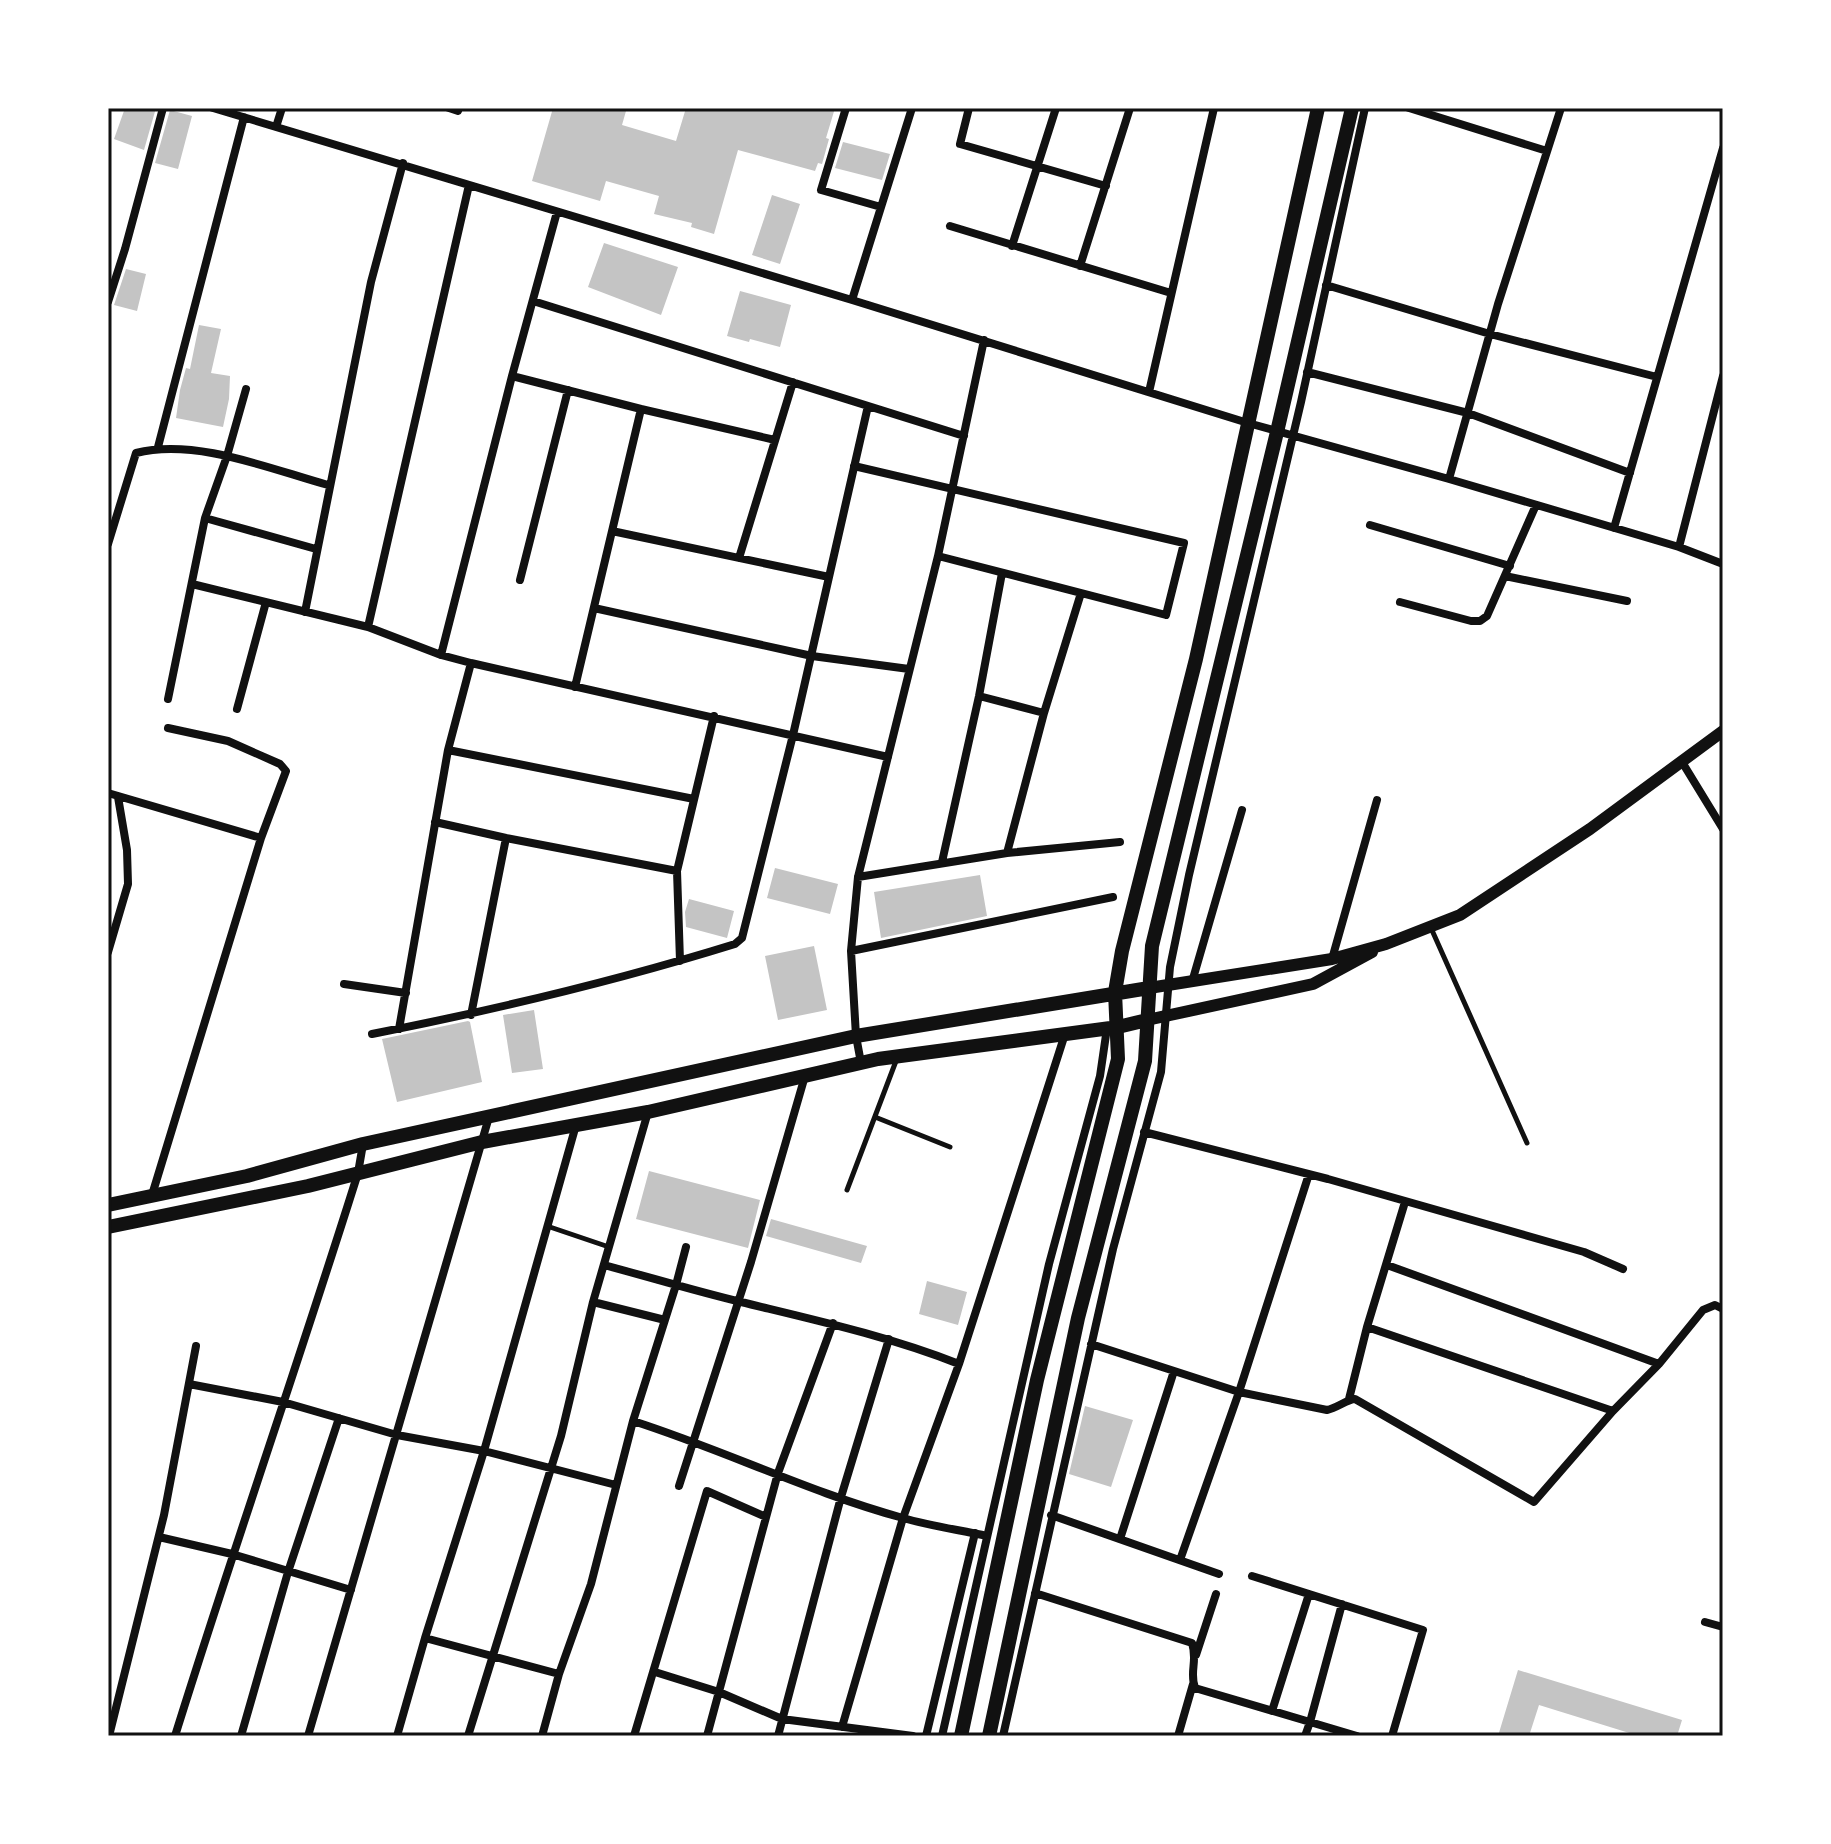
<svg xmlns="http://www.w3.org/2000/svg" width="1831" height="1844" font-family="'Open Sans',sans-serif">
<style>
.building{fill:#c4c4c4}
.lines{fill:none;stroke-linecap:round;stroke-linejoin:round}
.service{stroke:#111;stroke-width:5}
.minor{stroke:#111;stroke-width:8}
.tertiary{stroke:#111;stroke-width:12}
.secondary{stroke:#111;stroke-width:14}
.neatline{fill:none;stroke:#111;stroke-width:3}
</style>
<rect width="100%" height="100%" fill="#fff"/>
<path class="building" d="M125,108H156L144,150L114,139Z
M553,108H615L626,111L622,125L676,141L686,108H835L826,138L829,139L822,164L818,163L815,171L738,150L714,234L691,227L692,223L654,214L659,196L606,181L600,201L532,181Z
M170,110L192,116L178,169L155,163Z
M843,142L890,154L882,180L835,168Z
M772,195L800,204L780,264L752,255Z
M604,243L678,267L661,315L588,287Z
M126,269L146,274L137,311L114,305Z
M740,291L791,305L780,347L750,339L749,342L727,336Z
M199,325L221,329L211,373L230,376L229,399L223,427L176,418L180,390L186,368L190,369Z
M775,868L838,884L830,914L767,898Z
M980,875L987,916L881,938L874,892Z
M689,899L734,911L727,938L686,927L685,912Z
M814,946L827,1010L778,1020L765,956Z
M534,1010L543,1069L512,1073L503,1015Z
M468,1021L470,1022L482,1082L397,1102L382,1039Z
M649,1171L760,1200L748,1248L636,1219Z
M771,1219L867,1246L861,1263L766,1236Z
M927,1281L967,1292L958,1325L919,1314Z
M1085,1406L1133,1420L1111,1487L1069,1474Z
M1518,1670L1682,1720L1677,1736H1639L1539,1705L1529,1736H1498Z"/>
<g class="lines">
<path class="service" d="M1431,928L1527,1143
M875,1117L950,1147
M847,1190L896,1061
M547,1226L609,1247"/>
<path class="minor" d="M213,108L852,300L1248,423L1449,479L1679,547L1723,564
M449,108L458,111L459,108
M846,108L821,190L881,207
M969,108L960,144L1106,186
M1409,108L1547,151
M276,127L282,108
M950,226L1171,293
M1012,246L1056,108
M1080,266L1130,108
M1326,285L1490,334L1657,377
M852,300L912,108
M533,301L964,436
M108,302L125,249L163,108
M1307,372L1468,413L1630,473
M512,376L641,409
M1149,392L1214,108
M158,447L244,117
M854,466L1184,543L1166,615L938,556
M1449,479L1498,304L1561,108
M205,518L316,549
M1370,525L1510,566
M1614,528L1723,148
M612,531L829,577
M108,544L136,453C196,438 270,469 328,485
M1679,547L1723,376
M739,558L793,382
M1505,576L1627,601
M520,580L568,390
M192,584L368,627L441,655L471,663L888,757
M1400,602L1471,621H1480L1487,616L1536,505
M594,608L812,656L909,669
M305,612L371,282L403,163
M368,627L469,185
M441,655L512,376L557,212
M575,687L641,409L775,440
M979,696L1044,713
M168,699L205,518L227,456L246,389
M237,709L266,602
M448,750L694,799
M1682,762L1723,829
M108,793L261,838
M435,822L506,838L677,871
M1007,853L1044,713L1081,593
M942,862L979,696L1002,573
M858,877L1007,853L1120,842
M851,951L1113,897
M108,952L128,884L127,850L118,797
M1332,959L1377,800
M680,961L677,871L714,716
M1192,982L1242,810
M344,984L406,993
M471,1015L506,838
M399,1029L448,750L471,663
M372,1034C494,1010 616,981 735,944L742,938L793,735L868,406
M861,1063L856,1036L851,951L858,877L938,556L984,340
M1144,1132L1328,1179L1584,1252L1623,1269
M152,1195L261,838L286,771L280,764L228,741L168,728
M604,1265C649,1277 695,1291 741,1302C815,1320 888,1336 959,1364L1065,1034
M1387,1265L1659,1364
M593,1302L665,1320
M1367,1327L1613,1411
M1091,1344L1239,1392L1327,1410C1337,1408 1348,1399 1355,1399L1534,1502L1613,1411L1659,1364L1703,1310L1715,1305L1723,1309
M189,1384L283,1402L397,1435L484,1451L616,1485
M1349,1399L1367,1327L1405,1202
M633,1421C724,1450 811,1493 903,1518C931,1526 960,1530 987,1536
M679,1486L751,1262L805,1076
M1051,1515L1219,1574
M159,1537L232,1554L351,1590
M1120,1539L1174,1371
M1180,1560L1239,1392L1309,1174
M1252,1576L1423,1630L1392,1736
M1035,1593L1192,1643C1198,1661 1189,1672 1195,1688L1310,1722L1342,1604
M1705,1622L1723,1627
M425,1638L559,1674
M1196,1655L1216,1594
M655,1672L719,1692L782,1719L913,1736
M1272,1711L1309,1594
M842,1727L903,1518L959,1364
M109,1736L164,1515L196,1346
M175,1736C234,1547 299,1361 358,1173L363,1144
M241,1736L288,1572L339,1418
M308,1736L489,1117
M397,1736L425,1638L484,1451L576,1125
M468,1736L561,1436L593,1302L648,1112
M542,1736L559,1674L591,1584L633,1421L676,1285L686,1247
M634,1736L707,1491L766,1517
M707,1736L778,1473L833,1323
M778,1736L841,1497L889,1339
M926,1736L975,1533
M942,1736L1049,1264L1100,1076L1107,1028
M1003,1736L1113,1249L1161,1072L1170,967L1189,875L1301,402L1365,108
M1178,1736L1193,1684
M1305,1736L1310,1722L1357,1736"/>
<path class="tertiary" d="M1149,988L1332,959L1386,944L1460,915L1590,829L1723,731
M1147,1020L1313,984L1372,952"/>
<path class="secondary" d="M108,1205L247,1176L363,1144L856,1036L1149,988
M108,1227L308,1186L482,1142L648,1112L878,1059L1118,1027L1147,1020
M961,1736L1037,1380L1118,1059L1115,992L1122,951L1196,659L1318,108
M989,1736L1078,1318L1145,1061L1152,946L1277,432L1352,108"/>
</g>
<rect width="1831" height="1844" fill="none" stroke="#ffffff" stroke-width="220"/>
<rect x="110" y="110" width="1611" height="1624" class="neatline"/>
</svg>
